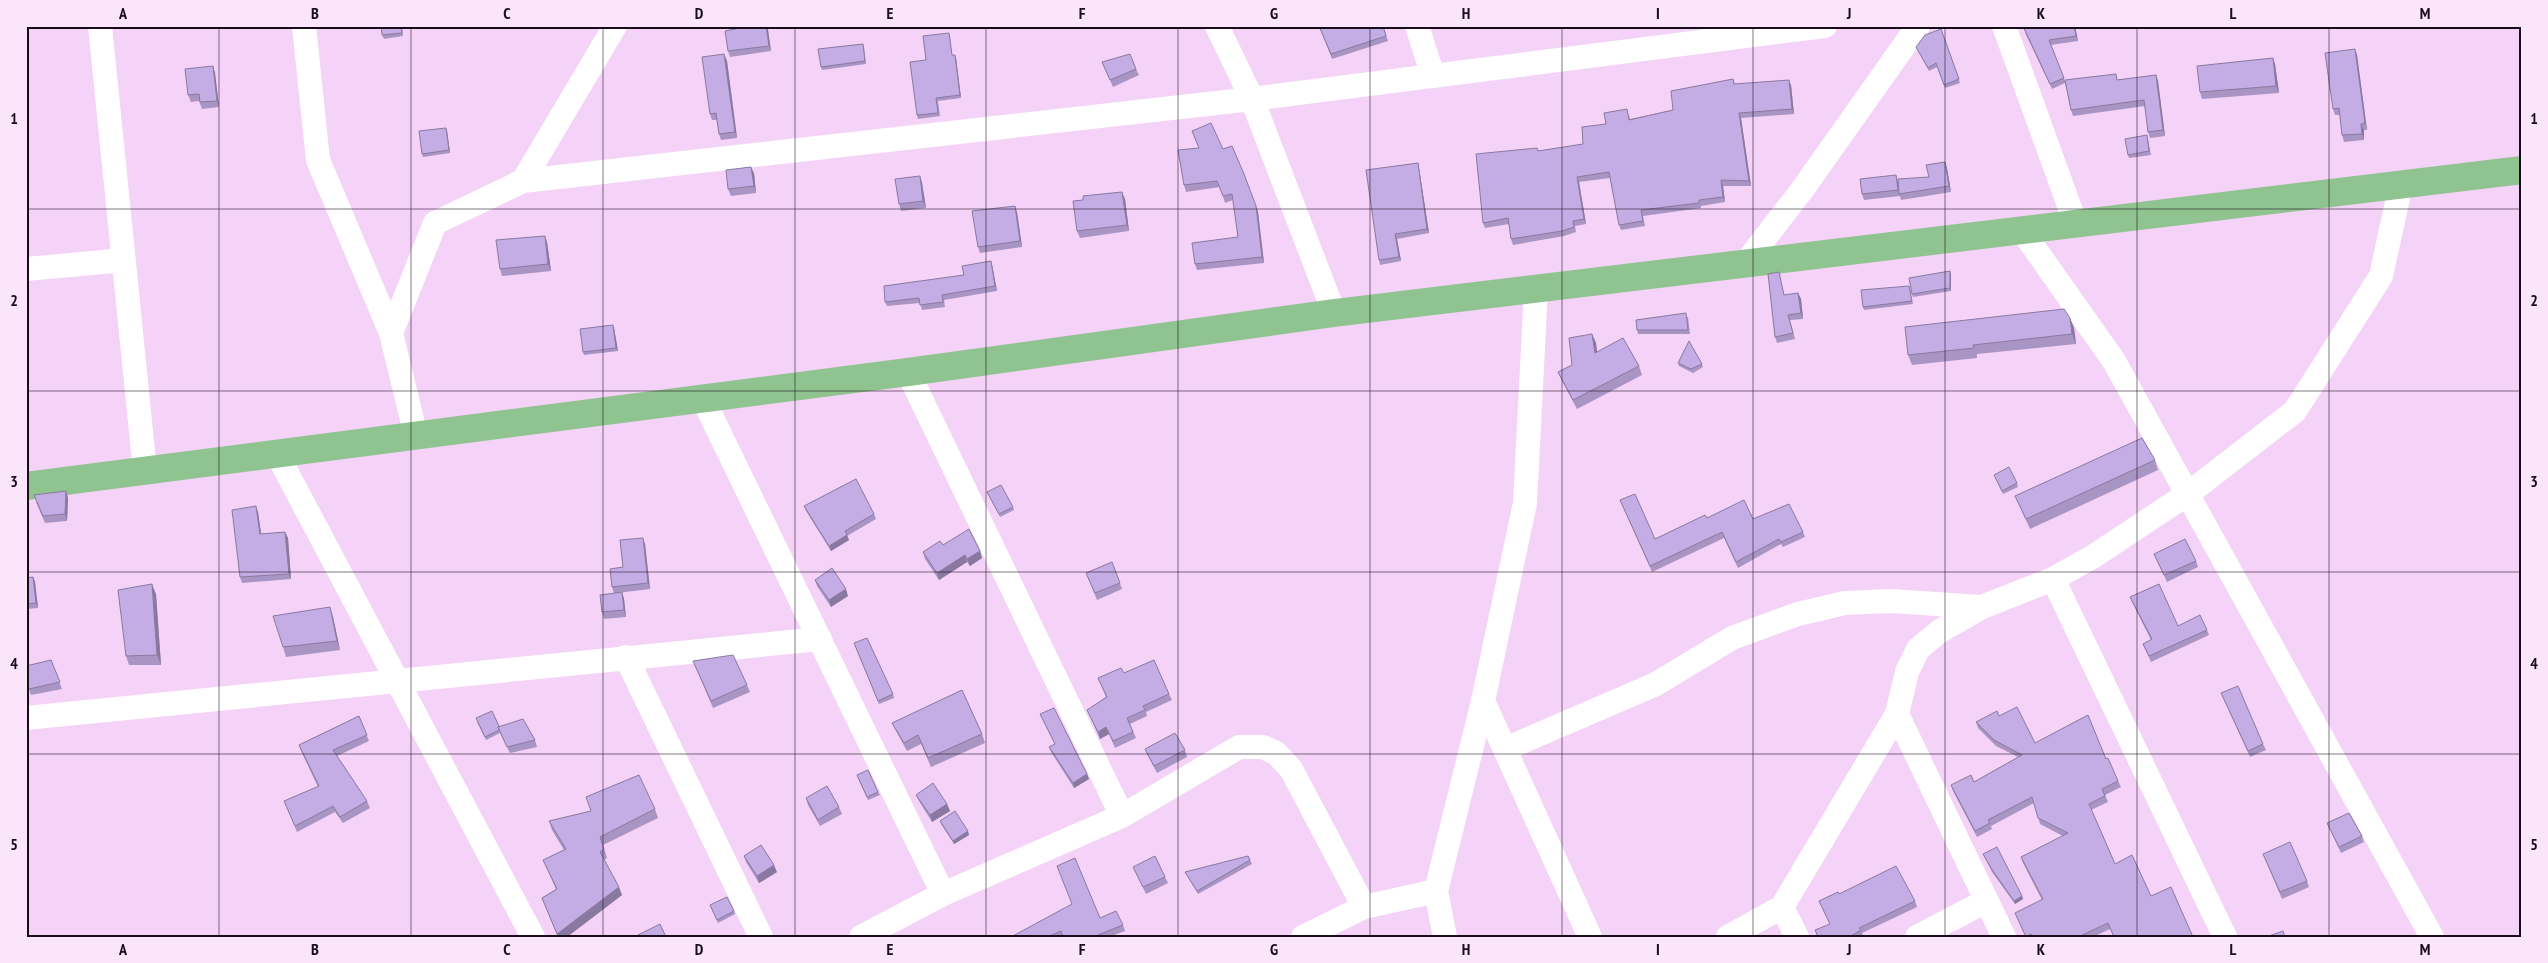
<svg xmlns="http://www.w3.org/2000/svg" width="2548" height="963" font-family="'PT Sans Narrow',sans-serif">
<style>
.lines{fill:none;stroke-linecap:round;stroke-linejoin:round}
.street{stroke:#fff;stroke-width:24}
.primary{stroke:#8fc490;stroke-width:28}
.wall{fill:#a995c4}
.shaded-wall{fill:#8979a0}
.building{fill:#c4ade4;stroke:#8979a0}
.grid{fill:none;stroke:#180d19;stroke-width:1;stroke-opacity:0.55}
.neatline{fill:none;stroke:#180d19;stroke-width:2}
.grid-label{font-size:16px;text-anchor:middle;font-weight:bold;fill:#180d19}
</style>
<rect width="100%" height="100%" fill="#f5d2f7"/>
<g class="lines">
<path class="street" d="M100,26L145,471
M304,26L318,160L391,333
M1217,26L1252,99L1334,313
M1417,26L1433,76
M2004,26L2075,222
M523,181L1252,99L1825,26
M2021,229L2114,361L2432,937
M1744,265L1802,190L1918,26
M26,269L124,260
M908,372L1122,816
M703,399L943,894
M416,436L391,333L435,223L523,181L615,26
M277,454L533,937
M2053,579L2225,937
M626,657L761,937
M1483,701L1590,937
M1897,714L2004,937
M26,718L820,639
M1505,749L1656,684L1732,638L1798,614L1845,603L1890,601L1982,607
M1782,907L1797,937
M861,937L943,894L1122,816L1239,747H1263L1276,753L1291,769L1364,907
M1303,937L1364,907L1436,891
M1445,937L1436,891L1483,701L1525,503L1536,289
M1728,937L1782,907L1897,714L1907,672L1918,649L1940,631L1982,607L2053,579L2094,556L2189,493L2295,411L2381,276L2401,184
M1917,937L1986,901"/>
<path class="primary" d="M26,486L908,372L1334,313L2522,170"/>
</g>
<path class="wall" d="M402,26L403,36L384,39L382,35Z
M750,26H767L771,51L730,57L728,51Z
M1319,26H1392L1384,29L1388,41L1332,59Z
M2023,26H2075L2078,41L2051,45L2065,81L2118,80L2156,75L2158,81L2165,136L2150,138L2148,132L2145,106L2073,116L2071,110L2065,83L2052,89L2026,35Z
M1941,29L1960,83L1945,88L1937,67L1929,71L1916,47Z
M949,33L950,36L952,55H955L956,58L961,98L938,101L940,116L918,119L917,115L926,60Z
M863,44L864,47L866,64L822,70L821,67Z
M2355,49L2357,55L2367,130H2364V140L2344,142L2342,135L2340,115H2335L2333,109Z
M724,54L727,61L737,138L721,140L719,134L717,120H712L710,114Z
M1102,62L1136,69L1139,75L1113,87Z
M2275,64L2279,93L2202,99L2200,92Z
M213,66L215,73L219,107L202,109L199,101L191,102L188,95Z
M1733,79L1735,84L1791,85L1794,114L1741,118L1751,186H1723L1725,202L1701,206V208L1643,216L1645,226L1621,230L1619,225L1610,178L1579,182L1586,224L1575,226L1576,232L1564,236L1513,245L1511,239L1509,224L1485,228L1483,223L1537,148L1538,151L1583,144L1606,124L1629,115L1630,119L1673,110Z
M446,128L447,131L450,153L423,157L422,154Z
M1192,131L1223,149L1256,206L1258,212L1264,263L1197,270L1195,264L1238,237L1233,200L1225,203L1220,187L1186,192L1184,185L1199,148Z
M2148,139L2151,155L2129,158L2128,155Z
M1945,162L1947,168L1951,192L1901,200L1900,196L1864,200L1862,194L1899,183L1929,177Z
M26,163L29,176H26Z
M1418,163L1419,168L1429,233L1397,239L1401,261L1380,265L1379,260Z
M754,173L756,193L731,196L728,189Z
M920,176L922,183L926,208L901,211L899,204Z
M1125,199L1129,231L1080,238L1077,231Z
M1017,212L1022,247L980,253L978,247Z
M547,242L551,271L502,276L500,269Z
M991,261L992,265L997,291L944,300L945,307L922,310L920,303L887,306L885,302L964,275Z
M1950,271L1951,275V291L1913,297L1912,294Z
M1779,272L1784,295L1798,293L1801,299L1803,319L1790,320L1795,339L1777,343L1775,337Z
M1909,286L1913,304L1864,310L1863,307Z
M1688,317L1690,334H1638L1637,330Z
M2070,318L2074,328L2076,344L1977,354V358L1912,365L1908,355Z
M614,328L618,351L584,355L583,352Z
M1592,334L1596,343L1597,352L1639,366L1642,375L1577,409L1562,381L1558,372L1572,365Z
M1678,363L1702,364L1703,367L1693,373L1679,366Z
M2155,460L2158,470L2030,529L2015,496Z
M1994,475L2017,483L2018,487L2003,494Z
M66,491L68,498L67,521L45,523L36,502Z
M987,492L1013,507L1014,510L1000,517Z
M1620,500L1655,539L1707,518L1753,519L1803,532L1805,537L1783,547L1781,544L1738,568L1724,538L1652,572Z
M804,506L874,514L876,519L847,536L849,540L831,551L806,511Z
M258,512L261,534L285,532L288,538L291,579L242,583L240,577Z
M645,544L650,589L617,593L622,592L624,599L626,617L604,619L602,612L614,593L612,587L623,567Z
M943,545L982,558L970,566L967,562L939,580L925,559L923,552Z
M2154,554L2196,561L2198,567L2167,582Z
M1112,562L1122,589L1097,600L1086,573Z
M33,577L35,582L38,608L26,609V578Z
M815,580L848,596L831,607L817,586Z
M156,594L161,665H129L126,656Z
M2130,597L2178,626L2207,630L2209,635L2151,662L2143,644L2151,640L2132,602Z
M333,617L340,650L286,657L283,647Z
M854,643L893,694L894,698L879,704Z
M51,660L62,689L31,695L26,680Z
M693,661L747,685L750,692L713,708Z
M1124,673L1169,694L1172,700L1146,712L1147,716L1130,724L1136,738L1115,748L1109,734L1100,739L1087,710L1106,697L1098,678Z
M2221,693L2263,744L2266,750L2250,757Z
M1040,714L1087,774L1089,779L1074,788L1051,752L1049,747L1055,744Z
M359,716L369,741L337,756L367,801L370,808L343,823L335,812L297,832L284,801L318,787L301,751L299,745Z
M1999,716L2035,743L2106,759L2118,781L2121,787L2105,795L2108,802L2091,810L2115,864L2151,896L2193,937H2114L2110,929L2093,937H2026L2015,913L2042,900L2023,863L2021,857L2063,836L2040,824L2034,803L1991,826L1992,829L1977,837L1953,791L1951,785L1974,782L2018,757L1996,746L1978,728L1976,722Z
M477,722L499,726L535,740L537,747L510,753L500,733L486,740Z
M892,723L982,734L985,743L931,767L921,744L907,751L896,731Z
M1145,749L1185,750L1187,757L1157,773L1148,756Z
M858,778L878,792L880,795L868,800Z
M916,795L947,804L950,811L932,822L919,801Z
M806,798L839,807L842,814L820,826L808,805Z
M655,809L658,818L603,845L607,858L604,860L622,895L567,937H558L542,898L556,889L547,869L543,860L564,850L552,830L549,821Z
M940,821L969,835L954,844L941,824Z
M2327,823L2362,836L2364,842L2341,853Z
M1983,854L2022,896L2023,899L2015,904L1992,872Z
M2263,854L2307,881L2309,887L2282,899Z
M744,856L777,872L759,883L746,862Z
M1248,856L1252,864L1198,894L1185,872Z
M1133,867L1165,877L1168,883L1146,894Z
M1839,894L1915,901L1917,907L1862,933L1863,936L1861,937H1818L1830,924L1819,901Z
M710,905L734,911L735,914L718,923Z
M1100,918L1123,925L1125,931L1109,937H1011Z"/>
<path class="shaded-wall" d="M766,26L768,29L771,51L769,46Z
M2074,26H2075L2078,41L2076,36Z
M2355,49L2357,55L2367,130L2365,123Z
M724,54L727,61L737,138L735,132Z
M955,55L956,58L961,98L960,95Z
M2273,58L2275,64L2279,93L2276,86Z
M213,66L215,73L219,107L217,101Z
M2156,75L2158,81L2165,136L2163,130Z
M1789,80L1791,85L1794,114L1792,109Z
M1739,113L1741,118L1751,186L1749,181Z
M2361,124L2364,130V140L2362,134Z
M446,128L447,131L450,153L449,150Z
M1945,162L1947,168L1951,192L1949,186Z
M1418,163L1419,168L1429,233L1427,229Z
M751,167L754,173L756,193L754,186Z
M1896,175L1898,182L1900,197L1898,190Z
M920,176L922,183L926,208L923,201Z
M1577,177L1579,182L1586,224L1584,219Z
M1721,180L1723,186L1725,202L1723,197Z
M1122,192L1125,199L1129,231L1127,225Z
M1015,206L1017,212L1022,247L1020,241Z
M1256,206L1258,212L1264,263L1262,257Z
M1395,234L1397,239L1401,261L1399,257Z
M545,236L547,242L551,271L548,264Z
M991,261L992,265L997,291L995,286Z
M1950,271L1951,275V291L1950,288Z
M1798,293L1801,299L1803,319L1801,313Z
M2070,318L2074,328L2076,344L2072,334Z
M613,325L614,328L618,351L616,348Z
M1592,334L1596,343L1598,362L1595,353Z
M66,491L68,498L67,521L65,514Z
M256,506L258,512L262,540L260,534Z
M285,532L288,538L291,579L289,574Z
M847,535L849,540L831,551L829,546Z
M643,538L645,544L650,589L648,583Z
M980,551L982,558L970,566L967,559Z
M965,555L967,562L939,580L937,573Z
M33,577L35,582L38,608L36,603Z
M152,584L156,594L161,665L157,655Z
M846,589L848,596L831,607L829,600Z
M622,592L624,599L626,617L624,610Z
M330,607L333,617L340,650L337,641Z
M1106,727L1109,734L1100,739L1098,732Z
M1087,774L1089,779L1074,788L1073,783Z
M947,804L950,811L932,822L930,815Z
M968,831L969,835L954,844L953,841Z
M774,865L777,872L759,883L757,876Z
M619,887L622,895L567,937H558L557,934Z
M2022,896L2023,899L2015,904L2014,901Z"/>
<path class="building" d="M381,26H401L402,33L382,35Z
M750,26H766L769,46L728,51L725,31Z
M1319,26H1383L1386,36L1331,54Z
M2023,26H2074L2076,36L2049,40L2064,78L2050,84Z
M1941,29L1959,79L1944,85L1936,63L1928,68L1916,47L1925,35Z
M949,33L952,55H955L960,95L936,98L938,113L917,115L910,62L926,60L923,36Z
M863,44L865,61L821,67L818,49Z
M2355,49L2365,123L2361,124L2362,134L2342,135L2339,108L2333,109L2325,53Z
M724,54L735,132L719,134L716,113L710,114L702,57Z
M1130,54L1136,69L1110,80L1102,62Z
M2273,58L2276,86L2200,92L2197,66Z
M213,66L217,101L200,102L199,94L188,95L185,69Z
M2116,74L2117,80L2156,75L2163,130L2148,132L2144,100L2071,110L2065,80Z
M1733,79L1734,84L1789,80L1792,109L1739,113L1749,181L1721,180L1723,197L1699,200V203L1641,210L1643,221L1619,225L1609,172L1577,177L1584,219L1573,221L1574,227L1562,231L1511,239L1508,218L1483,223L1476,154L1537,148L1538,151L1583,144L1582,127L1606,124L1604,113L1627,109L1629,120L1673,110L1671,91Z
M1211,123L1223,149L1232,146L1244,174L1256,206L1262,257L1195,264L1192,243L1238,237L1232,194L1223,196L1217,181L1184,185L1178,150L1199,148L1192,131Z
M446,128L449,150L422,154L419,131Z
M2147,135L2149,151L2128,155L2125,139Z
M1945,162L1949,186L1899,194L1898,179L1929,177L1926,165Z
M1418,163L1427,229L1395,234L1399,257L1379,260L1366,170Z
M26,164L28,172L26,173Z
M751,167L754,186L728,189L726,170Z
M1896,175L1898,190L1862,194L1860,179Z
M920,176L923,201L899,204L895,179Z
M1122,192L1127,225L1077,231L1073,201L1083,200V196Z
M1015,206L1020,241L978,247L972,211Z
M545,236L548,264L500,269L496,240Z
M991,261L995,286L942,295L943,302L920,305L919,298L885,302L884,286L964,275L962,266Z
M1950,271V288L1912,294L1909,278Z
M1779,272L1784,295L1798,293L1801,313L1788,315L1793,333L1775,337L1768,274Z
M1909,286L1912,301L1863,307L1861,290Z
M2064,309L2070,318L2072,334L1973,345L1974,348L1908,355L1905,327Z
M1686,313L1688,330H1637L1636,320Z
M613,325L616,348L583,352L580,329Z
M1592,334L1595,353L1623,338L1639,366L1573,400L1558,372L1572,365L1569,338Z
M1689,341L1702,364L1691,369L1678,363Z
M2142,438L2155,460L2026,519L2015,496Z
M2009,467L2017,483L2002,491L1994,475Z
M856,479L874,514L845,531L847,535L829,546L804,506Z
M1001,485L1013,507L999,514L987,492Z
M66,491L65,514L43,516L34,495Z
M1635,494L1655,539L1705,515L1707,518L1744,500L1753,519L1789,504L1803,532L1781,542L1779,539L1736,562L1722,532L1650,566L1620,500Z
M256,506L260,534L285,532L289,574L240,577L232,510Z
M969,529L980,551L967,559L965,555L937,573L923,552L940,541L943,545Z
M643,538L648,583L612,587L610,569L623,567L620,540Z
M2185,539L2196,561L2164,575L2154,554Z
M1112,562L1120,583L1095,593L1086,573Z
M832,568L846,589L829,600L815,580Z
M33,577L36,603L26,604V578Z
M152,584L157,655L126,656L118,590Z
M2159,584L2178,626L2200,615L2207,630L2149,656L2143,644L2152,639L2130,597Z
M622,592L624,610L602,612L600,595Z
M330,607L337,641L283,647L273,616Z
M867,638L893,694L878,701L854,643Z
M733,655L747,685L711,701L693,661Z
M51,660L60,682L29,689L26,680V666Z
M1154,660L1169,694L1143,706L1145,710L1127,718L1133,732L1113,741L1106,727L1098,732L1087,710L1107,697L1098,678L1121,668L1124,673Z
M2238,686L2263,744L2248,751L2221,693Z
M962,690L982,734L928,758L918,735L904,743L892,723Z
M2017,707L2035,743L2088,715L2106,759L2108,758L2118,781L2102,789L2105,796L2089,804L2115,864L2132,855L2151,896L2171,887L2193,937H2114L2108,923L2078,937H2032L2031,934L2026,937L2015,913L2043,899L2021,857L2068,833L2038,818L2032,797L1988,820L1990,823L1975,831L1951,785L1971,775L1974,782L2022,755L1994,740L1976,722L1997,711L1999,716Z
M1054,708L1087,774L1073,783L1049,747L1055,744L1040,714Z
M492,711L499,726L498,727L499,730L485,737L476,718Z
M359,716L367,735L333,750L367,801L340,817L333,806L295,826L284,801L319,786L299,745Z
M523,719L535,740L507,747L498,727Z
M1175,733L1185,750L1154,766L1145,749Z
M868,770L878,792L867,797L857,775Z
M639,775L655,809L600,837L604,849L600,852L619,887L557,934L542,898L557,889L543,860L566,849L549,821L591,811L586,797Z
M933,783L947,804L930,815L916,795Z
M827,786L839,807L818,820L806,798Z
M955,811L968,831L953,841L940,821Z
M2349,813L2362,836L2339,847L2327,823Z
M2290,842L2307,881L2280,892L2263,854Z
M761,845L774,865L757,876L744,856Z
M1997,847L2022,896L2014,901L1991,868L1983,854Z
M1155,856L1165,877L1143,887L1133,867Z
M1248,856L1250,860L1197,891L1185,872Z
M1075,858L1100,918L1116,911L1123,925L1093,937H1063L1061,931L1047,937H1011L1072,904L1057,866Z
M1896,866L1915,901L1859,928L1861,930L1849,937H1818L1815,930L1830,924L1819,901L1838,892L1839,894Z
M727,897L734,911L717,920L710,905Z
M660,924L666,937H636V936Z
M2283,931L2285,937H2266Z"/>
<path class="grid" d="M219,26V937M411,26V937M603,26V937M795,26V937M986,26V937M1178,26V937M1370,26V937M1562,26V937M1753,26V937M1945,26V937M2137,26V937M2329,26V937M26,209H2522M26,391H2522M26,572H2522M26,754H2522"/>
<rect width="2548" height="963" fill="none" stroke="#fae5fb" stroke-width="55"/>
<rect x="28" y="28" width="2492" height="908" class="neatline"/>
<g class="grid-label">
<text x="123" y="19">A</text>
<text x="315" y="19">B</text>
<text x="507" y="19">C</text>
<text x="699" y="19">D</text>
<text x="890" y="19">E</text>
<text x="1082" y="19">F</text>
<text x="1274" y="19">G</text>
<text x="1466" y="19">H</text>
<text x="1658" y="19">I</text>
<text x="1849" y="19">J</text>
<text x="2041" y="19">K</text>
<text x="2233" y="19">L</text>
<text x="2425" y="19">M</text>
<text x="14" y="124">1</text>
<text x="2534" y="124">1</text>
<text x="14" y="306">2</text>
<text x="2534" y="306">2</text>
<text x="14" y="487">3</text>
<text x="2534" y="487">3</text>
<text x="14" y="669">4</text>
<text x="2534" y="669">4</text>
<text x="14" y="850">5</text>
<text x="2534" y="850">5</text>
<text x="123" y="955">A</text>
<text x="315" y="955">B</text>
<text x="507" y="955">C</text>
<text x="699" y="955">D</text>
<text x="890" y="955">E</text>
<text x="1082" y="955">F</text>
<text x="1274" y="955">G</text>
<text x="1466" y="955">H</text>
<text x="1658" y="955">I</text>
<text x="1849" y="955">J</text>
<text x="2041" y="955">K</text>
<text x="2233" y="955">L</text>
<text x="2425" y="955">M</text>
</g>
</svg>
